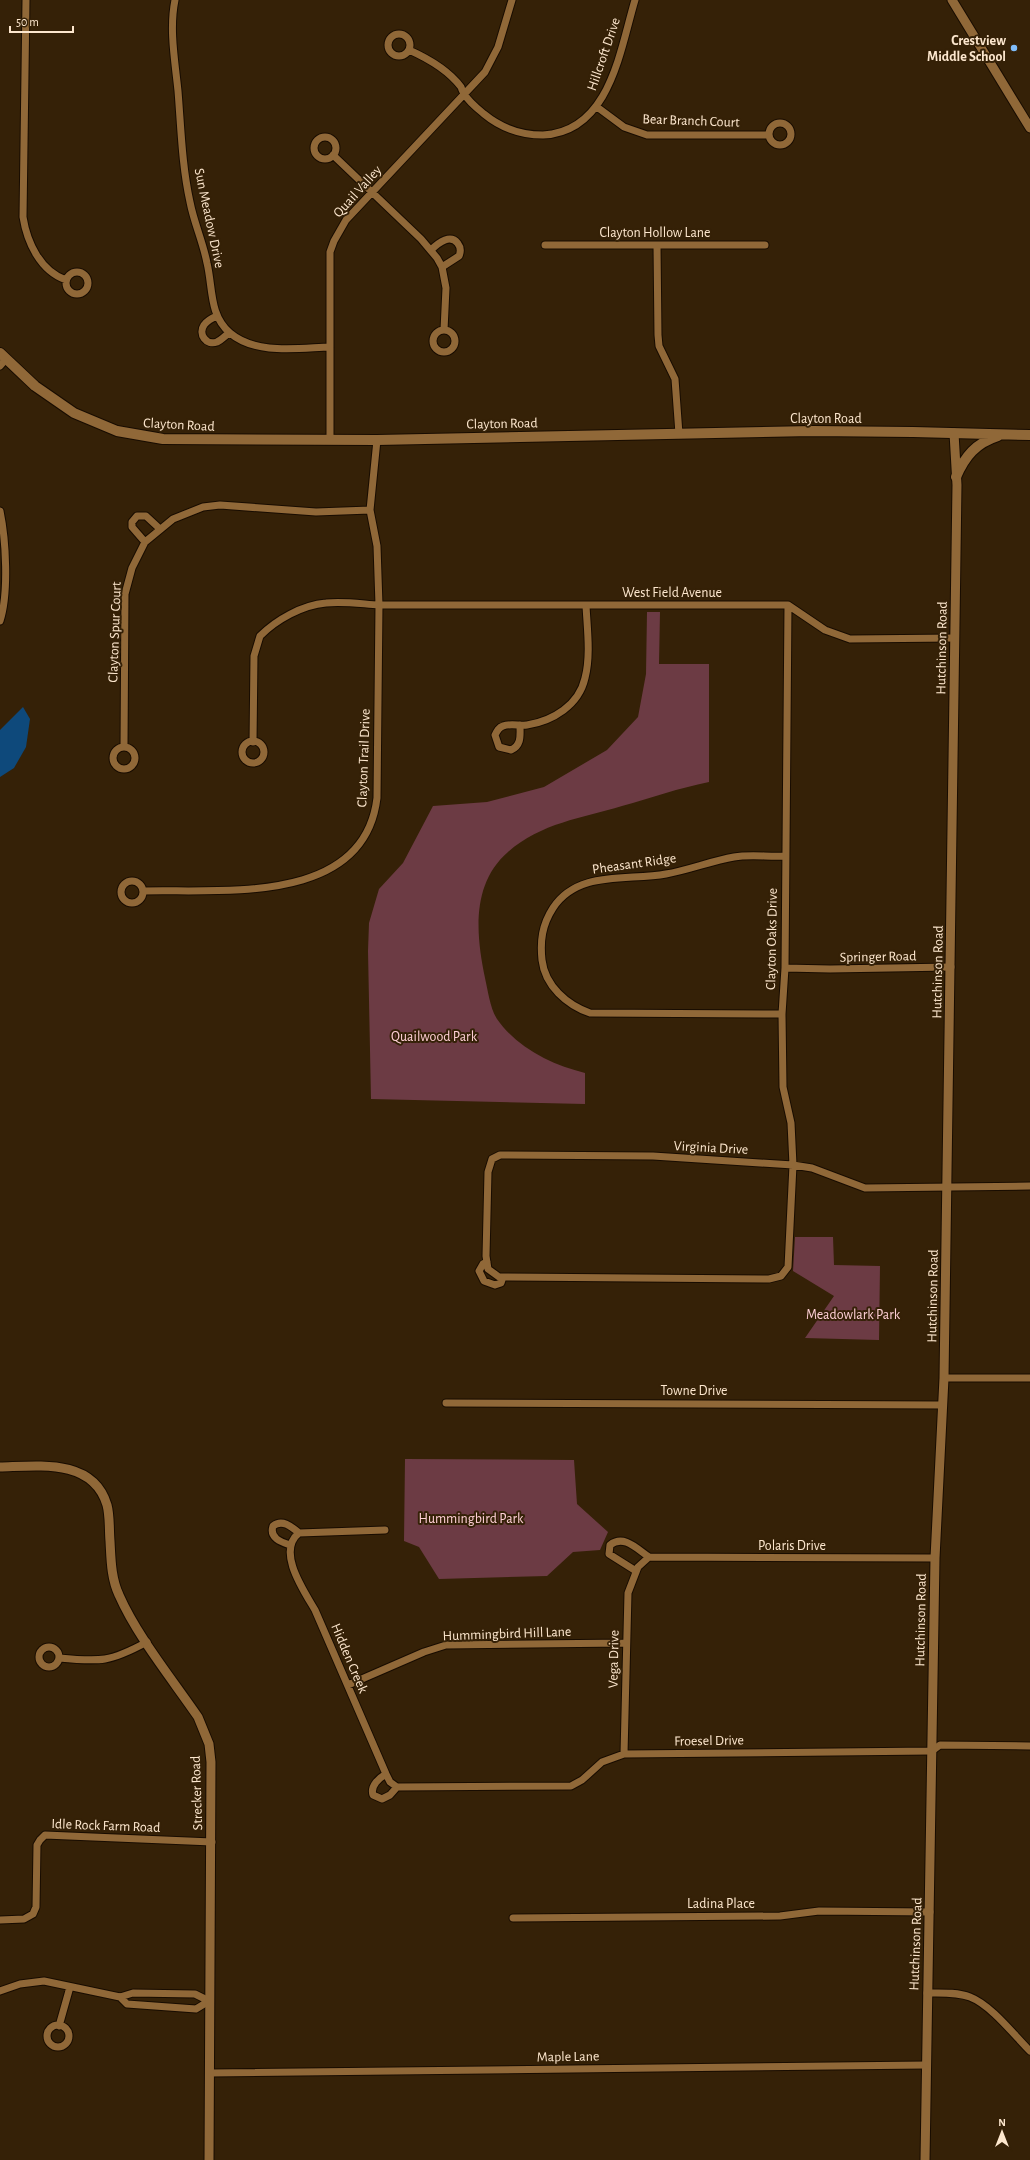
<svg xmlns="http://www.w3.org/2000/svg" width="1030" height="2160" font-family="'Alegreya Sans',sans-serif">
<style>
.green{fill:#6c3b44}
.water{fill:#0e497b}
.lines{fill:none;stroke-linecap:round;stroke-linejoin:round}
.minor-casing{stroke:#180c01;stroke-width:9}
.tertiary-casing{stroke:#180c01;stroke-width:11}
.secondary-casing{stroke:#180c01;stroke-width:12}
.minor{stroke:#906838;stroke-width:7}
.tertiary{stroke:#906838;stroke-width:9}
.secondary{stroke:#906838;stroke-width:10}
.poi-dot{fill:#80bdfa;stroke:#352107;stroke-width:1.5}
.labels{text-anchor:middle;stroke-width:4;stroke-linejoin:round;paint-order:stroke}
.poi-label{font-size:14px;font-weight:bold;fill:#fde7ce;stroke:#352107;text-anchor:end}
.street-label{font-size:14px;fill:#fde7ce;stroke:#352107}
.park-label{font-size:14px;fill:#ffd0d6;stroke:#352107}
</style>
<rect width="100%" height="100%" fill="#352107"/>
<path class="green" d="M647,612H660L659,664H709V782C679,788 651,798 622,806C582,818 541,823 508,852C471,884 476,935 485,978C488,991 490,1008 497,1019C517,1048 552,1065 585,1073V1104L371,1099L368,951L369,923L379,889L403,863L433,806L487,802L544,787L607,750L638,717L646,674Z
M795,1237H833L834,1265L880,1266L879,1340L805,1338L834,1296L793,1271Z
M405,1459L574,1460L577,1504L608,1532L600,1550L573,1552L547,1576L439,1579L419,1547L404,1541Z"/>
<path class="water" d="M23,707L30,719L26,747L14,768L0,777V730Z"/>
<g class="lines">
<defs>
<path id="minor" d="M26,0L23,217C27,242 40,271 66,280
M175,0C169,29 175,61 178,91C181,128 182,166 190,202C194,223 203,242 207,263C213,288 209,315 230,333C256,355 298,348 330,347
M388 45a11 11 0 1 1 22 0a11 11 0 1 1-22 0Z
M409,50C427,58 449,71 461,87C462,90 463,93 465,95C469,102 478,109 484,114C501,128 521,135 543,135C610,132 620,50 635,0
M597,107L624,127L647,135H769
M769 134a11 11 0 1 1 22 0a11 11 0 1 1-22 0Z
M314 148a11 11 0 1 1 22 0a11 11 0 1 1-22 0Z
M333,155L421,239L437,258L442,267L446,288L444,330
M545,245H765
M657,245L658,335L659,346L675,379L679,434
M431,250C435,246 440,242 445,240C456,236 463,247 459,256L442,267
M66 283a11 11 0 1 1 22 0a11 11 0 1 1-22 0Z
M217,316C212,318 207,321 204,325C198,334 206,346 217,342C221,340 225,336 229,333
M433 341a11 11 0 1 1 22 0a11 11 0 1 1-22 0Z
M0,366L6,359
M330,440V252L334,241L346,220L485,72L498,47L512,0
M0,511C6,540 9,593 0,621
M145,542L132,527V522L137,516H146L160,529
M788,605L785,968L782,1014L783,1087L791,1123L793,1165L788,1267L781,1276L769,1279L499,1277L488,1269L486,1256L488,1172L492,1159L500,1155L653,1156L793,1165L812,1168L865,1188L1030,1186
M520,725C520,735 522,745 511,750L499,747L495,735C497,731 499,727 503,726C510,723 520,726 527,725C553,721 579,705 585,678C591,655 587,628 586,605
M242 752a11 11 0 1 1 22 0a11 11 0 1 1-22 0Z
M253,742L254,656L260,636C276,620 302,605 326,603C343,601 362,604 379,605H788L825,630L850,639L955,638
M113 758a11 11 0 1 1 22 0a11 11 0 1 1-22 0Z
M124,747L125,594L132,568L145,542L173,519L203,507L220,505L316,512L370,510
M121 892a11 11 0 1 1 22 0a11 11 0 1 1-22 0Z
M143,891C222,889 364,906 377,798L379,605L377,546L370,510L377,440
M785,968L830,969L951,967
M782,1014L590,1013C567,1005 545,986 542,960C540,941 542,925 553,908C578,870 627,881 666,874C689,870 711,861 734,857C750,854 768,857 785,856
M487,1262L483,1264L479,1271L484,1281L495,1285L501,1283L503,1277
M944,1378H1030
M446,1403L943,1405
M385,1530L299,1533C276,1551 304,1591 315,1610L386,1774L390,1782L397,1787L571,1786L582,1780L602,1762L624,1754L932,1751L940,1745L1030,1746
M290,1545C281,1542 269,1538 273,1526C282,1519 291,1526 299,1533
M636,1571L609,1554L610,1545C624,1534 637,1549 649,1557
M39 1657a10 10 0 1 1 20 0a10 10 0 1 1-20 0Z
M59,1658C101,1662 110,1662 147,1642
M348,1685L424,1652L446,1645L626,1643
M624,1754L628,1593L638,1567L649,1557L935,1558
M386,1774C379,1778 370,1786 373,1795L382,1799L390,1795L397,1787
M513,1918L780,1916L819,1911L930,1912
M0,1920L24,1919L33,1914L36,1907L37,1845L40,1840L45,1835L212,1842
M0,1991L20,1984L44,1981L120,1997L133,1993L195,1994L209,2001
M927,1993C941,1993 957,1992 970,1997C991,2005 1014,2035 1030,2051
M120,1997L127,2004L196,2009L209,2001
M47 2036a11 11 0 1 1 22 0a11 11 0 1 1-22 0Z
M59,2026L70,1987
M210,2073L926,2065"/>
<path id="tertiary" d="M952,0L1030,128
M0,1467C38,1466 93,1458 107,1505C110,1516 109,1530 110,1541C111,1559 111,1578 119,1595C137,1636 172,1679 198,1717L209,1744L211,1762L209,2160
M925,2160L935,1558L944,1378L957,485L954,433"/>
<path id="secondary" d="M0,353L35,386L74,413L117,431L163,439L377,440L812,431L913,432L1030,435
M956,477C965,456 976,443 998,436"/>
</defs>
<use href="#minor" class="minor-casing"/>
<use href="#tertiary" class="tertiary-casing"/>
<use href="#secondary" class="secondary-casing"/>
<use href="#minor" class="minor"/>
<use href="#tertiary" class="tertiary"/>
<use href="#secondary" class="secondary"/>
</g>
<circle class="poi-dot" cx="1014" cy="48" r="4"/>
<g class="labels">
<g class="poi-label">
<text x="1006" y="45">Crestview<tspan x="1006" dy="16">Middle School</tspan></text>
</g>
<g class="street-label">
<text transform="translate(603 54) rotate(-71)" y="5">Hillcroft Drive</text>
<text transform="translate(691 120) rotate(2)" y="5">Bear Branch Court</text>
<text transform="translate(357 191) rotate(-48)" y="5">Quail Valley</text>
<text transform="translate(210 218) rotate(78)" y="5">Sun Meadow Drive</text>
<text x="655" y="237">Clayton Hollow Lane</text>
<text x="826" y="423">Clayton Road</text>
<text transform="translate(502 423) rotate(-1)" y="5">Clayton Road</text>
<text transform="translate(179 424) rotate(3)" y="5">Clayton Road</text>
<text x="672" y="597">West Field Avenue</text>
<text transform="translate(114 632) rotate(-88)" y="5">Clayton Spur Court</text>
<text transform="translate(941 648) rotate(-89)" y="5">Hutchinson Road</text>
<text transform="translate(363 758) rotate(-88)" y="5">Clayton Trail Drive</text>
<text transform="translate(634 863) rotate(-8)" y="5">Pheasant Ridge</text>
<text transform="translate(771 939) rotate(-89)" y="5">Clayton Oaks Drive</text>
<text transform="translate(878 956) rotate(-1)" y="5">Springer Road</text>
<text transform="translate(937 972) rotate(-89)" y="5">Hutchinson Road</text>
<text transform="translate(711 1147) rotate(3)" y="5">Virginia Drive</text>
<text transform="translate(932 1296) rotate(-89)" y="5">Hutchinson Road</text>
<text x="694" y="1395">Towne Drive</text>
<text x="792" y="1550">Polaris Drive</text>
<text transform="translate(920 1620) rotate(-89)" y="5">Hutchinson Road</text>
<text transform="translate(507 1633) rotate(-2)" y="5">Hummingbird Hill Lane</text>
<text transform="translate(350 1658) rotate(67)" y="5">Hidden Creek</text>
<text transform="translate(613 1659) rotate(-89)" y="5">Vega Drive</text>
<text transform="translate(709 1740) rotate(-1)" y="5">Froesel Drive</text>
<text transform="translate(196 1793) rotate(-92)" y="5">Strecker Road</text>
<text transform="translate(106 1825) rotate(2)" y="5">Idle Rock Farm Road</text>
<text x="721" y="1908">Ladina Place</text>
<text transform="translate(915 1944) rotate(-88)" y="5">Hutchinson Road</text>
<text transform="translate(568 2056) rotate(-1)" y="5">Maple Lane</text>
</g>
<g class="park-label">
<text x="434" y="1041">Quailwood Park</text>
<text x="853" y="1319">Meadowlark Park</text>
<text x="471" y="1523">Hummingbird Park</text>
</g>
</g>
<g transform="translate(1002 2132)" stroke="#352107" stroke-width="3" paint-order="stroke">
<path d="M0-3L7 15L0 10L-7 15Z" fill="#fde7ce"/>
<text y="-6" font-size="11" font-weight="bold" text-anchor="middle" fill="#fde7ce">N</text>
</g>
<path d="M10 26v6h63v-6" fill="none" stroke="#fde7ce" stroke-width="2"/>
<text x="16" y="26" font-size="12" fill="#fde7ce" stroke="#352107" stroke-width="3" paint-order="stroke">50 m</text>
</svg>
